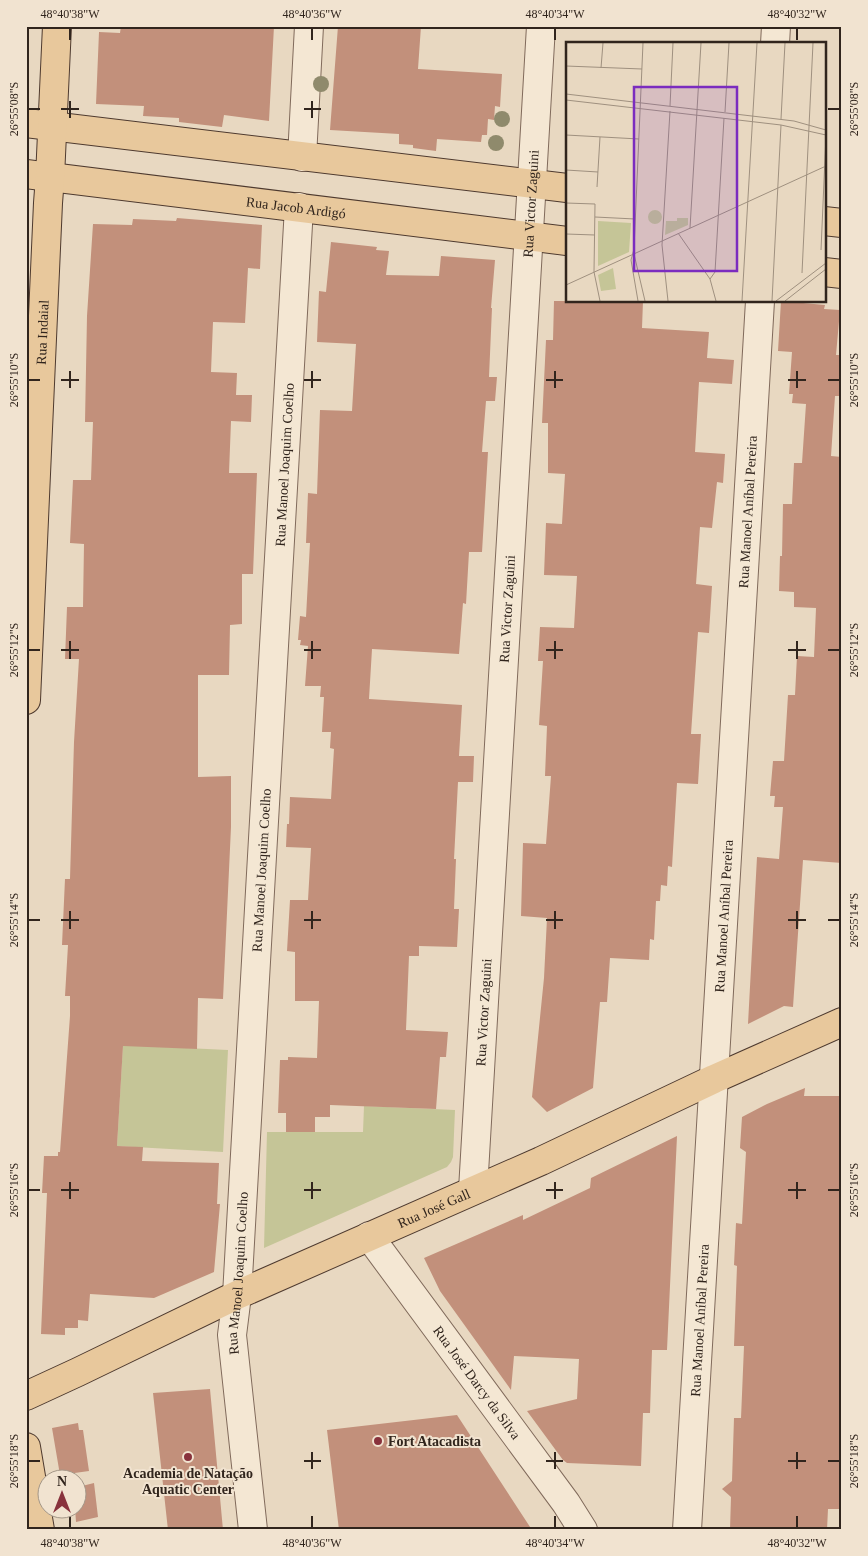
<svg xmlns="http://www.w3.org/2000/svg" width="868" height="1556" font-family="'Times New Roman',serif">
<style>
.green{fill:#c5c597}
.building{fill:#c2907b}
.lines{fill:none;stroke-linecap:round;stroke-linejoin:round}
.minor-casing{stroke:#806a5b;stroke-width:30}
.major-casing{stroke:#4e3a2f;stroke-width:30}
.minor{stroke:#f4e7d3;stroke-width:28}
.major{stroke:#e8c89c;stroke-width:28}
.tree{fill:#8f8a6c}
.ticks{fill:none;stroke:#31251d;stroke-width:2}
.poi-dot{fill:#88323c;stroke:#f1e3d0;stroke-width:2}
.labels{text-anchor:middle;stroke-width:4;stroke-linejoin:round;paint-order:stroke}
.street-label{font-size:14px;fill:#31251d;stroke:#f1e3d0}
.poi-label{font-size:14px;font-weight:bold;fill:#31251d;stroke:#f1e3d0;text-anchor:start}
.inset-road{fill:none;stroke:#9f907f;stroke-width:1}
.view{fill:#7b2cbf;fill-opacity:0.15;stroke:#7b2cbf;stroke-width:2.5}
.inset-edge{fill:none;stroke:#31251d;stroke-width:2.5}
.neatline{fill:none;stroke:#31251d;stroke-width:2}
.ticks-label{font-size:12px;text-anchor:middle;fill:#31251d}
</style>
<rect width="100%" height="100%" fill="#e8d8c1"/>
<path class="green" d="M123,1045L228,1050L223,1152L117,1146Z
M364,1106L455,1110L453,1157L451,1162L447,1167L264,1248L267,1132H363Z"/>
<path class="building" d="M121,26H274L269,121L224,115L222,127L179,122V118L143,116L144,106L96,104L99,32L120,33Z
M338,26H421L418,69L502,74L500,107L495,106L494,120L488,119L487,135H482L481,142L437,139L436,151L413,148V145L399,144V134L330,130Z
M177,218L262,225L260,269L248,268L245,323L213,322L211,372L237,373L236,395H252L251,422L231,421L229,473H257L253,574H242V624L230,625L229,675H198V777L231,776V827L223,999L198,998L197,1049L123,1046L117,1146L143,1147L142,1161L219,1163L217,1204H220L214,1272L154,1298L90,1294L88,1321L78,1320V1328H65V1335L41,1334L47,1193H42L44,1156H58V1152H60L70,1016V996H65L68,945H62L65,879H70L74,742L79,659H65L67,607H83L84,544L70,543L73,480H91L93,422H85L87,316L93,224L132,225L133,219L176,221Z
M331,242L377,247L376,250L389,251L386,275L439,276L441,256L495,260L491,308H492L489,377H497L495,401H486L482,452H488L482,552H469L466,604L463,603L459,654L372,649L369,699L462,705L459,756H474L473,782H458L454,859H456L454,909H459L457,947L419,946V956H409L406,1030L448,1032L446,1057H440L436,1109L330,1105V1117H315V1132H286V1113H278L280,1060H288V1057L317,1058L319,1001H295V952L287,951L290,900H308L311,848L286,847L287,824H289L290,797L331,799L334,749L330,748L331,732H322L324,697H320L321,686H305L308,646L300,645L301,640H298L300,616L306,617L310,543H306L308,493L317,494L320,410L352,411L356,344L317,342L319,291L326,292Z
M554,301H643L642,328L709,332L707,358L734,360L732,384L699,382L695,452L725,454L723,483L717,482L712,528L700,527L696,584L712,586L709,633L698,632L691,734H701L698,784L677,783L672,867L668,866L667,886L661,885L660,901H656L654,940L650,939L649,960L610,958L607,1002H600L593,1088L547,1112L532,1097L544,978L547,918L521,916L523,843L546,844L551,776H545L547,726L539,725L543,661H538L540,627L574,628L577,576L544,575L546,523L562,524L565,474L548,473V423H542L546,340H553Z
M781,301L825,305L824,309L840,310L836,355H842V396H835L831,456L842,457V863L803,860L793,1007L784,1006L748,1024L757,857L779,859L783,807H774L775,796H770L773,761H784L788,695H795L797,656L814,657L816,608L794,607V592L779,591L780,556H782L783,504H792L794,463H802L806,404L792,403L793,394H789L792,352L778,351Z
M805,1088L804,1096H842V1509H828L827,1530H730L731,1497L722,1489L732,1481L734,1418H741L744,1346H734L737,1266L734,1265L736,1223L742,1224L746,1152L740,1148L742,1117L767,1104Z
M677,1136L667,1350H652L650,1413H643L641,1466L567,1463L563,1460L527,1411L577,1399L579,1359L514,1356L511,1390L440,1291L424,1258L523,1215V1220L590,1188L591,1178Z
M210,1389L223,1530H168L153,1393Z
M457,1415L532,1530H339L327,1430Z
M78,1423L79,1430H83L89,1471L60,1475L52,1428Z
M94,1483L98,1517L76,1522L75,1508H78V1487Z"/>
<g class="lines">
<defs>
<g id="minor">
<path d="M775,44L776,26"/>
<path d="M302,157L309,26"/>
<path id="s1" d="M473,1190L541,26"/>
<path id="s2" d="M369,1236L566,1503L583,1530"/>
<path id="s3" d="M253,1530L232,1335L237,1295L299,207"/>
<path id="s4" d="M687,1530L760,301"/>
</g>
<g id="major">
<path d="M26,123L567,188"/>
<path id="s5" d="M26,174L567,241"/>
<path d="M824,221L842,223"/>
<path d="M824,272L842,274"/>
<path id="s6" d="M26,700L48,203L50,177L57,26"/>
<path id="s7" d="M26,1396L78,1372L237,1295L541,1161L714,1079L842,1022"/>
<path d="M26,1447L40,1530"/>
</g>
</defs>
<use href="#minor" class="minor-casing"/>
<use href="#major" class="major-casing"/>
<use href="#minor" class="minor"/>
<use href="#major" class="major"/>
</g>
<g class="tree">
<circle cx="321" cy="84" r="8"/>
<circle cx="502" cy="119" r="8"/>
<circle cx="496" cy="143" r="8"/>
</g>
<path class="ticks" d="M70,28V40M312,28V40M555,28V40M797,28V40M70,101V118M312,101V118M28,109H40M61,109H79M304,109H321M828,109H840M70,371V388M312,371V388M555,371V388M797,371V388M28,380H40M61,380H79M304,380H321M546,380H563M788,380H806M828,380H840M70,641V659M312,641V659M555,641V659M797,641V659M28,650H40M61,650H79M304,650H321M546,650H563M788,650H806M828,650H840M70,911V929M312,911V929M555,911V929M797,911V929M28,920H40M61,920H79M304,920H321M546,920H563M788,920H806M828,920H840M70,1182V1199M312,1182V1199M555,1182V1199M797,1182V1199M28,1190H40M61,1190H79M304,1190H321M546,1190H563M788,1190H806M828,1190H840M312,1452V1469M555,1452V1469M797,1452V1469M28,1461H40M304,1461H321M546,1461H563M788,1461H806M828,1461H840M70,1516V1528M312,1516V1528M555,1516V1528M797,1516V1528"/>
<g class="poi-dot">
<circle cx="378" cy="1441" r="5"/>
<circle cx="188" cy="1457" r="5"/>
</g>
<g class="labels">
<g class="street-label">
<text dy="5" stroke="none"><textPath href="#s1" startOffset="988">Rua Victor Zaguini</textPath></text>
<text dy="5" stroke="none"><textPath href="#s5" startOffset="272">Rua Jacob Ardigó</textPath></text>
<text dy="5" stroke="none"><textPath href="#s6" startOffset="368">Rua Indaial</textPath></text>
<text dy="5" stroke="none"><textPath href="#s3" startOffset="1068">Rua Manoel Joaquim Coelho</textPath></text>
<text dy="5" stroke="none"><textPath href="#s4" startOffset="1020">Rua Manoel Aníbal Pereira</textPath></text>
<text dy="5" stroke="none"><textPath href="#s1" startOffset="582">Rua Victor Zaguini</textPath></text>
<text dy="5" stroke="none"><textPath href="#s3" startOffset="662">Rua Manoel Joaquim Coelho</textPath></text>
<text dy="5" stroke="none"><textPath href="#s4" startOffset="615">Rua Manoel Aníbal Pereira</textPath></text>
<text dy="5" stroke="none"><textPath href="#s1" startOffset="178">Rua Victor Zaguini</textPath></text>
<text dy="5" stroke="none"><textPath href="#s7" startOffset="449">Rua José Gall</textPath></text>
<text dy="5" stroke="none"><textPath href="#s3" startOffset="258">Rua Manoel Joaquim Coelho</textPath></text>
<text dy="5" stroke="none"><textPath href="#s4" startOffset="210">Rua Manoel Aníbal Pereira</textPath></text>
<text dy="5" stroke="none"><textPath href="#s2" startOffset="182">Rua José Darcy da Silva</textPath></text>
</g>
<g class="poi-label">
<text x="388" y="1446">Fort Atacadista</text>
<text x="188" y="1478" text-anchor="middle">Academia de Natação<tspan x="188" dy="16">Aquatic Center</tspan></text>
</g>
</g>
<g transform="translate(566 42)">
<rect width="260" height="260" fill="#e8d8c1"/>
<path d="M82 175a7 7 0 1 1 14 0a7 7 0 1 1-14 0ZM111,176H122V183L99,193L100,179H111ZM32,179L65,181L63,210L32,224ZM47,226L50,247L35,249L32,233Z" fill="#c5c597"/>
<path class="inset-road" d="M0,24L76,27M35,26L37,1M0,52L228,79L260,88M0,58L215,83L260,93M104,64L107,1M159,70L163,1M215,77L219,1M0,93L73,97M0,128L32,130M31,145L34,95M0,161L29,162L28,230L34,259M29,175L69,177M124,186L135,1M112,191L144,237L150,259M0,192L29,193M255,208L260,93M68,212L79,259M236,231L247,1M144,237L149,230L158,76M0,243L260,124M72,259L65,218L68,207L77,1M102,259L96,203L104,69M176,259L191,1M206,259L215,83M210,259L260,221M219,259L260,227"/>
<path class="view" d="M68,45H171V229H68Z"/>
<rect width="260" height="260" class="inset-edge"/>
</g>
<rect width="868" height="1556" fill="none" stroke="#f1e3d0" stroke-width="55"/>
<g transform="translate(62 1494)"><circle r="24" fill="#f1e3d0" stroke="#a49788"/>
<path d="M0-4L9 19L0 12L-9 19Z" fill="#88323c"/>
<text y="-8" font-size="14" font-weight="bold" text-anchor="middle" fill="#31251d">N</text>
</g>
<rect x="28" y="28" width="812" height="1500" class="neatline"/>
<g class="ticks-label">
<text x="70" y="18">48°40'38"W</text>
<text x="312" y="18">48°40'36"W</text>
<text x="555" y="18">48°40'34"W</text>
<text x="797" y="18">48°40'32"W</text>
<text transform="translate(14 109) rotate(-90)" y="4">26°55'08"S</text>
<text transform="translate(854 109) rotate(-90)" y="4">26°55'08"S</text>
<text transform="translate(14 380) rotate(-90)" y="4">26°55'10"S</text>
<text transform="translate(854 380) rotate(-90)" y="4">26°55'10"S</text>
<text transform="translate(14 650) rotate(-90)" y="4">26°55'12"S</text>
<text transform="translate(854 650) rotate(-90)" y="4">26°55'12"S</text>
<text transform="translate(14 920) rotate(-90)" y="4">26°55'14"S</text>
<text transform="translate(854 920) rotate(-90)" y="4">26°55'14"S</text>
<text transform="translate(14 1190) rotate(-90)" y="4">26°55'16"S</text>
<text transform="translate(854 1190) rotate(-90)" y="4">26°55'16"S</text>
<text transform="translate(14 1461) rotate(-90)" y="4">26°55'18"S</text>
<text transform="translate(854 1461) rotate(-90)" y="4">26°55'18"S</text>
<text x="70" y="1547">48°40'38"W</text>
<text x="312" y="1547">48°40'36"W</text>
<text x="555" y="1547">48°40'34"W</text>
<text x="797" y="1547">48°40'32"W</text>
</g>
</svg>
